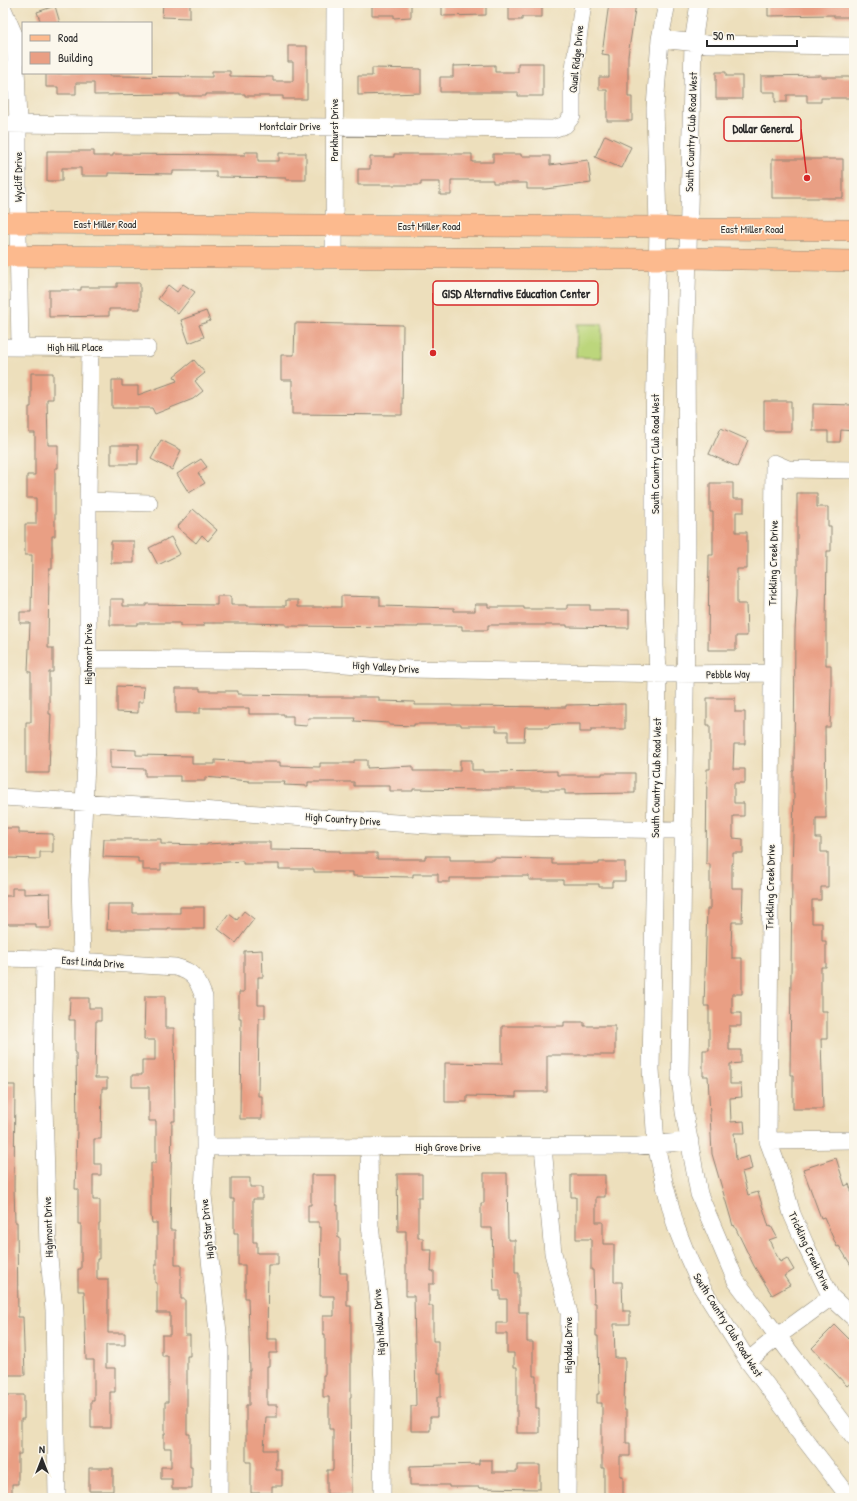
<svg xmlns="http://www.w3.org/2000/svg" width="857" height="1501" font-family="'Patrick Hand',sans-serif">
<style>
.green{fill:#bcd67b;stroke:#748053}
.building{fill:#e99f84}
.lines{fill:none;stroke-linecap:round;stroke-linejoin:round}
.minor-casing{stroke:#8c8574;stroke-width:18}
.major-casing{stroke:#8c8574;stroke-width:22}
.minor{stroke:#fff;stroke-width:17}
.major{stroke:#fcba8e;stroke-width:21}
.labels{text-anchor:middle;stroke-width:3;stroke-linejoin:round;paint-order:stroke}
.street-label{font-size:11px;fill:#2b2b2b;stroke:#fbf7ec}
.leader{fill:none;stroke:#d62828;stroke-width:1.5}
.callout-dot{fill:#d62828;stroke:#fbf7ec;stroke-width:1.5}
.callout{fill:#fbf7ec;stroke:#d62828;stroke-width:1.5}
.callout-label{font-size:12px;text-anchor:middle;font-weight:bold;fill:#2b2b2b}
</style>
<rect width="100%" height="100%" fill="#fbf7ec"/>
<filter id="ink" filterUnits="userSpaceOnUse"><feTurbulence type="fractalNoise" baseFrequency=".025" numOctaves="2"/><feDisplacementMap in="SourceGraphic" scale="8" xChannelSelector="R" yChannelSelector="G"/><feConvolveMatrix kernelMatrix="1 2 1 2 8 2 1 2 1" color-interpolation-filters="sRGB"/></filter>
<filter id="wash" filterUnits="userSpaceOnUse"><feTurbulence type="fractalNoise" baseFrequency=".012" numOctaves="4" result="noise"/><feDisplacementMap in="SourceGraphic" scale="16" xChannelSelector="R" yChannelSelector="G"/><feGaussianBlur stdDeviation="0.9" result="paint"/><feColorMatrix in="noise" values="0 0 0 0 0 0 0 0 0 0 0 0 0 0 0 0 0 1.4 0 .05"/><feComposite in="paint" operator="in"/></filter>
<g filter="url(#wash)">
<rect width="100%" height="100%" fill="#eddfbc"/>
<path class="green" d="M577,324H602V358L576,357Z"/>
<g id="blocks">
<path class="building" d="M163,3H190V18L162,17Z
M372,3H411V17L394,18V15H372Z
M442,3H486V15L442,16Z
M509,3H542V17H522V20H509Z
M609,3H636L628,56V97H632V121H607V90H599V77H609V55L602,54Z
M768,3H854V17H834V15L768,16Z
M55,6L60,23H41L37,12Z
M288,46H307V99H283V96H245V94H206V96H180V94L94,95V83H76V94H58V87H46V73H109V76L212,77V71H230V76L273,77V81H293V62H288Z
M518,63H543V96H518V92H440V77H453V66L495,65V72H518Z
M372,68L421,69V93L358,95V76H372Z
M716,72H726V76H742V99H716Z
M821,75V77H853V98H821V102H807V95H787V102H775V92H761V76Z
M605,135L631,147L621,168L595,157Z
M47,151H94V156H113V154L245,155V152H258V161H279V153H306V180H286V178L216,177V171H173V174L108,173V176H81V168H62V181H47Z
M394,154H472V162H493V154H521V156H550V165L588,160L591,183L546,189H527V183H493V180H451V195H440V182H421V185H358V169H370V157H394Z
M772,159H843V198H772Z
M117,283H140V309H109V316L49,317V290H81V287H117Z
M183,284L195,292L178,314L158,299L168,285L177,292Z
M206,311L210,321L199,325L204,337L189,343L181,320Z
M295,323L403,325L402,415L292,414V380H281V355H294Z
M194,360L205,373L195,381L203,391L193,399L155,414L152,408H112V380H122V386H138V395L177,381L174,376Z
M31,373H53V399H47L48,445H58V468H55V536H52V569H49L48,648H53V672H49V714H51L49,773H26V722H31V672H28L30,623H20V612H31L32,555H25V524H36V498H27V475H35V433H29V407H31Z
M764,401H791V431H764Z
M813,404L854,405V431L841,430L840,442H828V431H813Z
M721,428L748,440L737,467L709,454Z
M161,440L181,450L172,470L151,459Z
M111,445H138V464H111Z
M201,459L207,467L198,473L205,483L189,493L177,474Z
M710,483H733V499H744V512H736V532H747V569H737V604H746L747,636H736V650H708L709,555H713V512H710Z
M797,493H817V507H828V526H831V551H827L826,624V665H831V691L830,727H825L826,818H816V838H821V852H828V887H821V900H812V923H822V941H826V967H821V1011H827V1039H821L823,1109H793V1075H790L792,873L794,794H793V771H794L795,630L797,594Z
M193,509L217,530L208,541L202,535L196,543L177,527Z
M171,537L180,554L158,565L149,548Z
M111,541H134V563H111Z
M217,596H231V605H246V606H286V600H298V607H341V596L380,597V606L454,608V611H475V604H488V607H524V609H567V605H590V610H629V628L567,627V625H488V630H462V626H418V627L286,626V624L251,623H204V626H180V623H137V625H110V599H123V606H146V604L217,605Z
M117,686L144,687L143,702H138V713L117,712Z
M176,688H200V691H238V694L308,695V697H379V701L415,702V705H452V706L566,707V705L625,704V729H591V732H580V724H558L549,725V727H525L524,741H508V731H496V726H461V724H414V726L389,725V723L354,721L355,718H308L307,726L293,725V716H284V714H249V708H200V713H176Z
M707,698H735V712H745V744H734L733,769H745V783H734V803H744V816H733V838L743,839V853H733V864H732V888H743L742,922H732L731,945H732V958H742V994H732V1013H741V1026H729V1050H741V1063L730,1064V1084H741L742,1097L730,1098L731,1122L744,1121L745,1133H734L736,1160L749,1156L752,1169L742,1172L748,1195L758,1192L769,1227L771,1226L777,1237L769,1240L780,1262L787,1258L794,1270L784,1276L790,1285L772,1295L754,1266L734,1225L733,1226L712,1154L708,1076H703V1050H709V1006H704L707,909H710V864H706L707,769H710V725H707Z
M110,749L136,750V755L192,756V764H215V760L249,762H280V766L320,767V763H354V760H367V768L413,766V771H460V760H472V770H483V772L557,771V775H602V773H635V793L565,794V790H531V789H483V790L413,789V791H390V786H354V782H308V786L284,785L285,782H249V781L205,777V781H180V776H145V769L110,768Z
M3,828H19V833L53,834V852H40V859L7,858V847H3Z
M104,839H161V844L207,845V844L243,842H270V850L340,851V853H377V859H425V856H450V860H494V858L552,859V864H599V862H625V881H612V887H599V884H563V880H529V876H484V878H450V882H438V874H413V877L353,876V872H314V869H279V864H243V861L199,864H161V870H143V862H138V858L103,857Z
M12,888H24V894L50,893L51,928H36V924H3V896H12Z
M108,904H133V913H180V907H204V929H168V930H107Z
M244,911L254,919L236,943L218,929L229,914L237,920Z
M262,950L263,977H258V1005H265V1018H259L258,1096H262V1119H240L241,1018H239V992H244V951Z
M145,996H165V1028H174L175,1121H172L170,1230H175V1265H181V1299H185V1335H190V1356H187V1434H190V1467H192V1489H172V1479H161V1467H171V1448H164V1434H165V1402H168V1356H162V1335H170V1313H157V1283H155V1265H157V1223H152L151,1216V1163H156V1121H149V1087H132V1075H142V1060H155V1040H144Z
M70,998H89V1008H101V1021H96L95,1078H107V1088H102L101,1139H94V1164H101V1175H93V1200H100V1224H99V1259H97V1279H108V1333H125V1345H106V1368H115V1392H110V1428H91V1401H94V1360H86L84,1291H78V1269H81V1224H78V1189H75L77,1130L76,1052H75V1020H69Z
M564,1022H584V1026H615V1055H547V1092H516V1097L467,1096V1102H445V1063L502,1064V1026H564Z
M3,1085H15L14,1187L15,1222H17L18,1317H23L25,1375H3Z
M836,1158L845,1186L849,1184L854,1199V1270L839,1246L837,1247L824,1217L821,1218L803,1169Z
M484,1173H507L508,1240H515V1273H519V1312H527V1342H533V1376H536V1408H539V1433H517V1367H514V1353H507V1334H496V1323H507V1299H500V1291H494L492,1228H481V1203H484Z
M397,1174H422V1197H418V1238H423V1250H432L431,1271H434V1284H429V1306H433V1341H438V1373H441V1397H437V1417H430V1431H411V1406H416L414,1296H406V1231H398Z
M311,1175H336V1205H338V1238H340V1273H347V1306H351V1397H350L351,1494H327V1470H333V1429H329V1397H323V1375H325V1334H323V1316H334V1296H320L321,1227H319V1222H308V1205H311Z
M571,1175H605V1197H596V1222H603V1244H614V1282H622L623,1311H630V1324H614L615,1358H625L624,1410H626V1443H630V1456H620V1476H623V1498H604V1468H602V1403H597V1394H599L598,1336H596V1303H594L593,1270H591V1239H576V1197H571Z
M231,1178H250V1187H262V1199H253V1242H257V1253H278V1265H268L267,1339H277V1353H269V1366H267V1405H277V1417H266L264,1450H276V1470H282V1486H272V1493H251V1462H246V1405H249V1371H250L248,1298H245V1265H238V1233H234V1199H231Z
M835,1325L854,1344V1380L847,1386L812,1348Z
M3,1395H24V1419H21V1454H18V1484H12V1498H3Z
M479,1460H492V1472H517V1465H540V1489L479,1488V1487H449V1485H410V1466L479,1464Z
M89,1468H113V1491H89Z"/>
</g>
</g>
<g filter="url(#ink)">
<use href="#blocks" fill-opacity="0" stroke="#8c8574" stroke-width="1"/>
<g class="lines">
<defs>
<path id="minor" d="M667,3L660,39L655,108L658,227L654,428V586L658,674L651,1069L656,1145L665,1186L676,1227L687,1255L701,1286L748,1361L786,1411L796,1428L850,1498
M699,3L693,43L686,334L687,548L680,1076L684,1112L699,1194L736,1281L854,1437
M3,9L15,37L18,124V236L20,347
M660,39L707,44L854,46
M3,124L553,129L565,125L572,116V83L583,3
M334,258L335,3
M3,347L147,348
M854,470L788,469L774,463L768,1141L781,1176L792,1214L805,1244L831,1297L854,1318
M88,501L149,503
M87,659L306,661L410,669L670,674L772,673
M3,797L442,826L684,830
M3,958L45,959L175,967C195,972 197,979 204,997L205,1147L203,1195L220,1351L219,1498
M45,959L43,1070L48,1247L54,1310L57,1498
M82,961L80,880L88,726V501L90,348
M768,1141L854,1140
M205,1147L638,1146L690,1141
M369,1147L370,1225L379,1303L383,1384L382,1498
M543,1147L553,1253L569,1313L567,1498
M748,1361L778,1336L831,1297"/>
<path id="major" d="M3,223L658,227L688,229L854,230
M3,256L657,259L688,258L854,261"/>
</defs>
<use href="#minor" class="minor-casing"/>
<use href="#major" class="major-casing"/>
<use href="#minor" class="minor"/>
<use href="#major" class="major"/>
</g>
</g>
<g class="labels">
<g class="street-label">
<text transform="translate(576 59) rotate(-84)" y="4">Quail Ridge Drive</text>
<text x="290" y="130">Montclair Drive</text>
<text transform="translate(334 130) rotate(-90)" y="4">Parkhurst Drive</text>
<text transform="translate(691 132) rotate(-88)" y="4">South Country Club Road West</text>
<text transform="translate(18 177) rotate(-90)" y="4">Wycliff Drive</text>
<text x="105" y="228">East Miller Road</text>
<text x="429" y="230">East Miller Road</text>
<text x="752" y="233">East Miller Road</text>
<text x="75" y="351">High Hill Place</text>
<text transform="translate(655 454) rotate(-90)" y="4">South Country Club Road West</text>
<text transform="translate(773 563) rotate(-89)" y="4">Trickling Creek Drive</text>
<text transform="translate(88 654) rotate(-90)" y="4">Highmont Drive</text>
<text transform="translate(386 667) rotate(4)" y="4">High Valley Drive</text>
<text transform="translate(728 674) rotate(-1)" y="4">Pebble Way</text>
<text transform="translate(656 778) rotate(-89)" y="4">South Country Club Road West</text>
<text transform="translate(343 819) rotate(4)" y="4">High Country Drive</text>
<text transform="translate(770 887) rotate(-89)" y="4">Trickling Creek Drive</text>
<text transform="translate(93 962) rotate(4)" y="4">East Linda Drive</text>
<text x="448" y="1151">High Grove Drive</text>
<text transform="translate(48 1227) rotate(-92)" y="4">Highmont Drive</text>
<text transform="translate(207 1229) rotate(-96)" y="4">High Star Drive</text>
<text transform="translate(810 1251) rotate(65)" y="4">Trickling Creek Drive</text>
<text transform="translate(379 1322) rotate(-94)" y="4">High Hollow Drive</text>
<text transform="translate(728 1325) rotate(58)" y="4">South Country Club Road West</text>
<text transform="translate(568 1345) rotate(-90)" y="4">Highdale Drive</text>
</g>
</g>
<path class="leader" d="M807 178L801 129M433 353L433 293"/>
<g class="callout-dot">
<circle cx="807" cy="178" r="4"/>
<circle cx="433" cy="353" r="4"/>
</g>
<g class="callout">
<rect x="724" y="117" width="77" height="24" rx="4"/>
<rect x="433" y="281" width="165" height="24" rx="4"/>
</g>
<g class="callout-label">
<text x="763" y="133">Dollar General</text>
<text x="516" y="298">GISD Alternative Education Center</text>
</g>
<rect width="857" height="1501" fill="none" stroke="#fbf7ec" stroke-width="16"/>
<rect x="22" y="22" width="130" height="52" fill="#fbf7ec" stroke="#a8a59f"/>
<rect x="30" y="35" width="20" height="6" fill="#fcba8e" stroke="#a8a59f"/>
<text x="58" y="42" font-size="12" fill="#2b2b2b">Road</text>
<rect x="30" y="52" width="20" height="12" fill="#e99f84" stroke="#a8a59f"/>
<text x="58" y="62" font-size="12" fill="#2b2b2b">Building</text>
<g transform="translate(42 1459)" stroke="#fbf7ec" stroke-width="3" paint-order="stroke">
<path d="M0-3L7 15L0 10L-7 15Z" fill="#2b2b2b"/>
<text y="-6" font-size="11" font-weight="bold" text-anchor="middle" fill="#2b2b2b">N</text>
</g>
<path d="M707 40v6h90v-6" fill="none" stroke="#2b2b2b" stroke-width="2"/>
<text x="713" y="40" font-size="12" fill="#2b2b2b" stroke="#fbf7ec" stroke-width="3" paint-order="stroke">50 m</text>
</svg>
